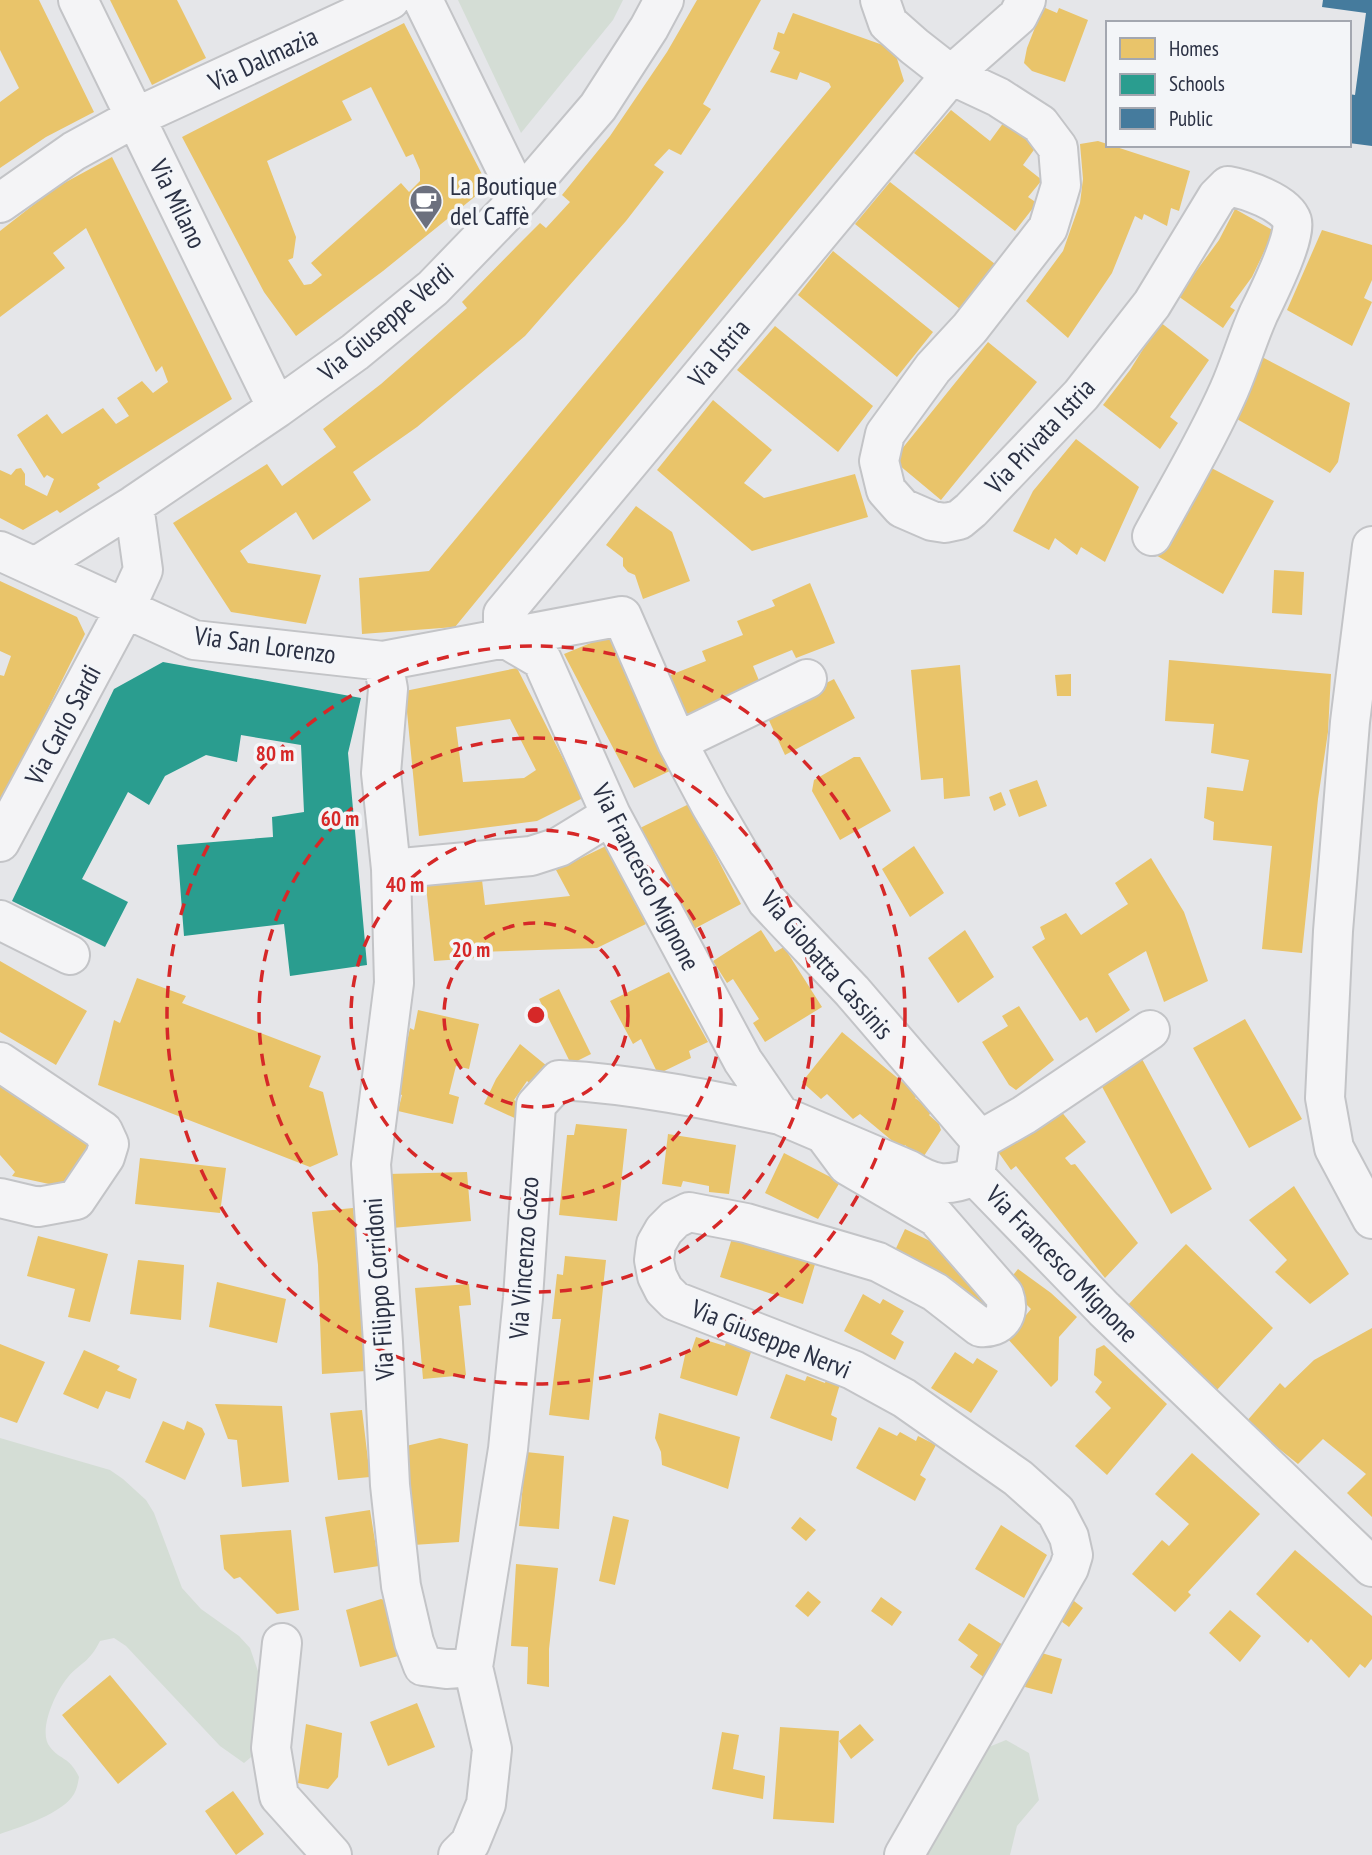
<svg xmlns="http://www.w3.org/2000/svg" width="1372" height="1855" font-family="'PT Sans Narrow',sans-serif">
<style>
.green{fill:#d4ddd5}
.homes{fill:#e9c46a;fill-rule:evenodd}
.schools{fill:#2a9d8f}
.public{fill:#457b9d}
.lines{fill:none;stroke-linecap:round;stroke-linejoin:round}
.minor-casing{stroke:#c3c4c7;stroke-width:42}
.minor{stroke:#f4f4f6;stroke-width:38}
.ring{fill:none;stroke:#d62828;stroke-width:3.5;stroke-dasharray:12 9}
.labels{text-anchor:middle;stroke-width:7;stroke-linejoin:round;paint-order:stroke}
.street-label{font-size:26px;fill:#2b3144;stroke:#f3f5f8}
.poi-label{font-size:26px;fill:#2b3144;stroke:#f3f5f8;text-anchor:start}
.centre{fill:#d62828;stroke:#f3f5f8;stroke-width:3.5}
.ring-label{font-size:21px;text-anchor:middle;font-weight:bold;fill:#d62828;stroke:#f3f5f8;stroke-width:7;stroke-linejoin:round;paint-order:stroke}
</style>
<rect width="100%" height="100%" fill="#e5e6e9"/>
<path class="green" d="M458,0H623L613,20L521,133Z
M0,1438L110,1470L123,1479L146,1500L154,1513L182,1588L201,1609L239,1636L250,1648L260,1677L256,1753L244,1763L220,1746L126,1646L114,1638L100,1641C89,1663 81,1662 68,1677C56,1691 37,1731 50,1747C61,1761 69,1756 79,1777C78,1783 77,1789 74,1794C63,1813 21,1827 0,1834Z
M1006,1740L1029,1753L1039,1800L1017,1826L1010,1855H922L966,1787L984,1749Z"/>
<path class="homes" d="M0,0H39L94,112L46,137L0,168V102L19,88L0,50Z
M110,0H177L206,58L152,85Z
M697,0H761L703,104L711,109L681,155L669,149L654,165L664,172L626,221L525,336L417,427L353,472L371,500L313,540L296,512L240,551L248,563L321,575L306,624L231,612L173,523L267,464L282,486L336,447L323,429L381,384L467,308L462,302L522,241L540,223L546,228L570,202L562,195L610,136L667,52Z
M1043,7L1057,13L1059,8L1088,20L1065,82L1032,71L1024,63L1027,48Z
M793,13L894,49L904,81L455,627L362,634L359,578L429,571L831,87L829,83L800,72L797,80L770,72L780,52L773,49L778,32L784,34Z
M404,23L488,186L383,271L296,336L264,292L182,137ZM371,87L406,157L413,154L420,170V181L409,192L401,183L311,263L322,275L311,284L304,285L288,260L293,258L296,237L267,161L352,120L342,101Z
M951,110L990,141L1004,122L1036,147L1023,165L1042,180L1028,197L1037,203L1015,231L914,153Z
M1098,141L1190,171L1179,211L1171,208L1167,226L1144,214L1142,220L1135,216L1112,273L1068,338L1026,301L1063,251L1080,203L1083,179L1080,144Z
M112,157L232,399L97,484L100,488L60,513L57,510L23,530L0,518V470L11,475L16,469L21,468L25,474V485L47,496L54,479L47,475L44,478L17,435L47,414L62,434L103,408L116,424L129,416L117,398L142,381L153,393L168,382L162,366L156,372L86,228L53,253L65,268L0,317V231L55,188Z
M890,182L995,264L960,309L855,224Z
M1235,209L1274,231L1252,277L1230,307L1235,310L1223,328L1178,296L1219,240Z
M1322,230L1372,245V280L1364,298L1372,302L1352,346L1287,310Z
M833,251L933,332L897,377L798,295Z
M1160,322L1209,360L1170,417L1178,423L1160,449L1103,405L1130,370Z
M775,326L873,406L838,452L737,370Z
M988,342L1037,382L941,500L893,460Z
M1262,357L1350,403L1338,462L1330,473L1230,415Z
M713,400L772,450L744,483L764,498L855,474L868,517L752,551L657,470Z
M1076,439L1139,487L1105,562L1081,547L1077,555L1055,538L1049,550L1013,531L1033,491Z
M1202,463L1274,501L1223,594L1154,554Z
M636,506L672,532L690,581L643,599L635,575L628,572L623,566V558L606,545Z
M1274,570L1304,572L1302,615L1272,613Z
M0,581L77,617L85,634L0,805V675L4,676L11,656L0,651Z
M810,583L835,643L796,658L792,650L753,666L760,683L723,698L727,705L687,721L668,676L706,661L702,651L743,635L737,621L775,606L772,600Z
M622,630L674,769L634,788L564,654Z
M1169,660L1331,674L1328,732L1318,799L1302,953L1262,949L1272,846L1213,840L1214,822L1204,818L1207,787L1243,791L1249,760L1211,753L1214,724L1165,721Z
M960,665L970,796L944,799L943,778L921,780L911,670Z
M517,668L583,798L537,821L419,836L405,691ZM510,719L536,770L524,778L463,782L456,727Z
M1071,674V696H1057L1055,675Z
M834,679L855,718L785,755L766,714Z
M854,757H860L891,811L840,840L812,791L814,780Z
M1037,780L1047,806L1019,817L1009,790Z
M1001,792L1006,805L994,811L989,797Z
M689,804L741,904L692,930L640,828Z
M606,846L646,924L597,948L476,952V958L434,961L426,886L482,880L485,905L570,896L556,870Z
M914,846L944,893L910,917L882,869Z
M1151,858L1184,912L1208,981L1164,1002L1146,951L1108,974L1130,1010L1096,1033L1087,1017L1080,1021L1032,947L1045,939L1040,927L1066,913L1081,935L1128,904L1115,883Z
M761,930L775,952L784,947L822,1007L765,1042L753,1023L759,1019L733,979L727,983L713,961Z
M965,930L994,977L958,1003L928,958Z
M0,961L87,1011L56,1065L0,1032Z
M669,972L708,1042L689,1051L691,1058L658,1074L641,1039L633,1044L610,1001Z
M137,978L186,996L182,1003L321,1056L309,1087L323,1092L338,1155L310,1167L98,1085L114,1020L120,1023Z
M559,989L591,1054L571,1064L539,999Z
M1019,1006L1054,1060L1016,1090L1009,1085L982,1042L1008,1026L1002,1016Z
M418,1010L479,1024L469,1069L456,1066L449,1094L459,1097L453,1124L398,1111L402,1095L396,1093L410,1028L414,1030Z
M1245,1019L1302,1119L1249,1148L1193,1048Z
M842,1032L918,1095L915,1098L933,1111L929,1115L939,1124L941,1130L922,1159L905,1145L902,1149L860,1114L853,1119L827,1094L821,1099L802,1082Z
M520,1044L547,1066L533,1086L527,1081L514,1100L525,1107L519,1120L484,1104L496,1079Z
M1142,1059L1212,1189L1171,1214L1100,1083Z
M0,1083L93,1148L77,1190L12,1176L15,1172L0,1155Z
M1056,1105L1086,1142L1065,1158L1071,1165L1075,1164L1138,1243L1105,1278L1016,1166L1011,1170L994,1146Z
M576,1124L627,1129L617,1221L559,1215L567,1135H574Z
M668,1134L736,1145L729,1194L709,1192V1186L683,1181L681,1187L662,1184Z
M784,1153L840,1182L818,1219L765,1193Z
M140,1158L226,1168L220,1213L135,1204Z
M467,1172L471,1221L392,1228L388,1174Z
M1294,1186L1349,1274L1310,1304L1275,1272L1287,1260L1249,1220Z
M353,1208L359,1259L366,1371L322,1374L318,1265L312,1212Z
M905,1229L949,1250L995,1302L982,1317L891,1259Z
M733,1235L816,1261L803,1304L720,1277Z
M38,1236L108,1254L90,1322L68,1317L75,1289L27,1276Z
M1186,1244L1273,1328L1216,1391L1126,1307Z
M565,1256L606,1260L589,1420L549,1415L561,1319H552L557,1274L563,1275Z
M138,1260L184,1265L181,1320L130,1314Z
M1018,1269L1051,1293L1077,1317L1059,1337L1058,1380L1051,1387L1007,1338L1031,1309L1006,1284Z
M217,1282L286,1299L277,1343L209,1327Z
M469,1284L471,1305L459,1306L466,1375L423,1379L415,1288Z
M863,1294L880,1304L883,1299L904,1311L891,1334L904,1342L895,1360L844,1331Z
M1372,1328V1517L1347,1493L1366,1474L1323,1439L1298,1464L1246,1422L1280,1383L1285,1388L1314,1360Z
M696,1337L725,1346L727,1338L753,1346L737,1396L680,1378L686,1351L691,1352Z
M0,1344L45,1362L17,1423L0,1417Z
M1104,1345L1167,1404L1107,1475L1075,1446L1111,1408L1095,1392L1102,1382L1094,1375L1096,1349Z
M84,1350L120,1366L117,1370L137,1379L130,1399L106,1391L98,1409L63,1394Z
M955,1352L973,1364L977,1358L998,1371L971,1413L931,1388Z
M786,1374L805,1381L807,1376L825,1383L826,1380L840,1384L831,1415L837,1418L832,1441L770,1418Z
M215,1404L282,1406L289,1482L242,1487L237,1440L228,1439Z
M362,1410L370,1477L338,1480L330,1413Z
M659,1413L740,1437L728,1489L662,1465L661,1452L655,1438Z
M163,1421L184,1430L187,1421L202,1428L205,1434L185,1480L145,1462Z
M879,1427L897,1436L900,1432L916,1441L918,1436L936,1445L920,1475L926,1479L915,1501L856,1468Z
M440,1438L468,1444L459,1542L413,1545L406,1446Z
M526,1452L564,1456L559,1529L519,1526Z
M1192,1453L1260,1514L1188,1592L1191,1595L1175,1612L1132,1574L1162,1540L1169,1546L1189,1524L1155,1494Z
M370,1510L379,1566L334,1573L325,1517Z
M613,1516L629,1520L615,1585L599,1581Z
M800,1517L816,1530L806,1541L791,1528Z
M1001,1525L1047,1555L1024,1598L975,1569Z
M291,1530L299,1610L277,1614L240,1577L234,1579L224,1569L220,1535Z
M1295,1550L1372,1616V1659L1365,1668L1360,1664L1349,1678L1311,1639L1308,1643L1256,1594Z
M516,1564L558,1568L549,1649V1687L527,1684L528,1647L511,1646Z
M808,1591L821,1602L808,1617L795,1606Z
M1065,1594L1083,1608L1069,1627L1050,1613Z
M881,1597L902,1612L892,1626L871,1611Z
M381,1599L391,1602L404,1647L398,1656L360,1667L346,1610Z
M1230,1610L1261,1636L1240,1662L1209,1633Z
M969,1623L1006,1647L985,1678L970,1667L978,1655L958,1640Z
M1035,1651L1062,1659L1052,1694L1025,1687Z
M110,1675L167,1744L118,1784L62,1715Z
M417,1703L435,1747L388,1766L370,1722Z
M306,1724L342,1733L338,1777L328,1789L298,1783Z
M860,1724L874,1740L851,1759L839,1741Z
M780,1727L839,1731L834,1823L773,1819Z
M722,1732L739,1735L733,1769L765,1776L763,1799L712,1789Z
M233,1791L264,1834L236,1855L205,1811Z"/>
<path class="schools" d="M163,662L361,698L348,753L367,965L290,976L284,924L184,936L177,845L273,837L272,817L304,812L301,745L241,735L237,762L206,755L165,776L149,805L128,792L82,879L128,902L105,947L12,901L114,689Z"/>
<path class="public" d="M1323,0H1372V146L1349,143V94L1355,95L1366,13L1322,7Z"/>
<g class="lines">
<defs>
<path id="minor" d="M78,0L277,408
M423,0L520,198
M880,0L888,23L914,46L951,75L998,97L1040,124L1058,148L1061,185L1048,228L970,328L933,368L885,434L879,461L886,490L902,508L932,521L945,523L959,520L971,510L1081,395L1152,304L1217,197L1228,186C1245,189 1286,202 1292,221C1297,237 1266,298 1258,315C1247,340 1240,365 1229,390C1207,440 1178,488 1152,536
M0,203L74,151L136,117L390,0
M1372,546L1350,722L1333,931L1325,1098L1334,1148L1372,1219
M0,551L194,640L383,661L622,616L677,742L710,804L767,901L852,991L980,1140L975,1176
M35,567L134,505L277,408L355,352L433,288L520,198L598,107L649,28L664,0
M503,637L542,660L611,815L743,1061L780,1115L909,1170C934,1186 948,1187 975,1176L1104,1309L1372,1567
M503,637V614L951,75L1018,16L1026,0
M383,661L388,689L381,773L391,869L394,983L371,1164L383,1342L390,1485L401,1586L414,1642L423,1666L446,1669L473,1667L492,1749L486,1804L470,1843L458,1855
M677,742L807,679
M0,842L126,607L143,570L134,505
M391,869L531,856L559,847L611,815
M0,920L70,955
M0,1062L103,1131L109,1144L105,1157L76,1200L38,1207L0,1198
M824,1134L847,1165L936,1217L1004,1295C1011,1314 1000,1329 980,1327L935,1292L878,1262L746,1223L689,1212L675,1219L664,1230L656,1244L654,1260L657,1276L664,1290L675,1301L853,1370L904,1398L1018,1478L1056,1512L1069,1537L1073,1555L1069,1568L904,1855
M980,1140L1024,1115L1150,1030
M282,1643L271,1748L279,1796L332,1855
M473,1667L508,1449L523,1298L536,1105L559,1080C634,1084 707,1099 780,1115"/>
</defs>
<use href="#minor" class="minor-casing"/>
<use href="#minor" class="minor"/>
</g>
<g class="ring">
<circle cx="536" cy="1015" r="92"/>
<circle cx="536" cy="1015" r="185"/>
<circle cx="536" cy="1015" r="277"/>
<circle cx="536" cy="1015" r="369"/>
</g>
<defs>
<symbol id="cafe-pin" viewBox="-11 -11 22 30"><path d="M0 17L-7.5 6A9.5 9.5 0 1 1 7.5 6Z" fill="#6c707e" stroke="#f3f5f8"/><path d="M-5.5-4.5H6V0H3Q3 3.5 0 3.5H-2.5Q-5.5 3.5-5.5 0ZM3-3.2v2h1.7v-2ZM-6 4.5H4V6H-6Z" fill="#fff"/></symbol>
</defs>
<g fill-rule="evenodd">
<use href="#cafe-pin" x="407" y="182" width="38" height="52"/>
</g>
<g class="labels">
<g class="street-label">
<text transform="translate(263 59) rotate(-25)" y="9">Via Dalmazia</text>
<text transform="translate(178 204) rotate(64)" y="9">Via Milano</text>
<text transform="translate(386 322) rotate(-40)" y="9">Via Giuseppe Verdi</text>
<text transform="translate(719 353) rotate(-50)" y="9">Via Istria</text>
<text transform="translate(1040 436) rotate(-47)" y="9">Via Privata Istria</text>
<text transform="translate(265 645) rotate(8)" y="9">Via San Lorenzo</text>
<text transform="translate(63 725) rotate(-62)" y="9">Via Carlo Sardi</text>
<text transform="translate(646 877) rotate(63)" y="9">Via Francesco Mignone</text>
<text transform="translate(827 965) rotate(49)" y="9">Via Giobatta Cassinis</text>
<text transform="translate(524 1258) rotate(-86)" y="9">Via Vincenzo Gozo</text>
<text transform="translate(1062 1264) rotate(46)" y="9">Via Francesco Mignone</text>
<text transform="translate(379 1289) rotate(-94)" y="9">Via Filippo Corridoni</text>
<text transform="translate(771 1339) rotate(22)" y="9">Via Giuseppe Nervi</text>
</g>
<g class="poi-label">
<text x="450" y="195">La Boutique<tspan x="450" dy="30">del Caffè</tspan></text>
</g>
</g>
<circle cx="536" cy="1015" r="10" class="centre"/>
<g class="ring-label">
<text x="275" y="761">80 m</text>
<text x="340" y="826">60 m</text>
<text x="405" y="892">40 m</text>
<text x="471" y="957">20 m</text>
</g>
<rect x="1106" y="21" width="245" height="126" fill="#f3f5f8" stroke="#a3a7b0" stroke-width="2"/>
<rect x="1120" y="38" width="35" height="21" fill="#e9c46a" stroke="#a3a7b0" stroke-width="2"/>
<text x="1169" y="56" font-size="21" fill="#2b3144">Homes</text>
<rect x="1120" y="74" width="35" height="21" fill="#2a9d8f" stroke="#a3a7b0" stroke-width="2"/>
<text x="1169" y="91" font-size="21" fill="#2b3144">Schools</text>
<rect x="1120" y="108" width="35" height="21" fill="#457b9d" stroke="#a3a7b0" stroke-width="2"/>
<text x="1169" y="126" font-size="21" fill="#2b3144">Public</text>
</svg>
